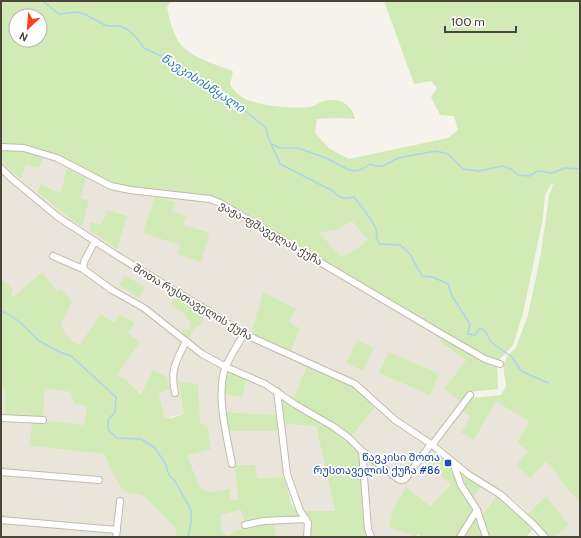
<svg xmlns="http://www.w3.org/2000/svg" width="581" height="538" font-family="Cabin,'Noto Sans Georgian',sans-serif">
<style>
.residential{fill:#eae5da;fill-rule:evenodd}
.green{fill:#d2eab5;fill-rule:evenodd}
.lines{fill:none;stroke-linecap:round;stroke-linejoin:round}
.stream{stroke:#a9d4f2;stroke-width:1.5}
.minor-casing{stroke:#c2bbae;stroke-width:8}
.minor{stroke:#fff;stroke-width:6}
.transit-dot{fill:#1a4fb4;stroke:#fff;stroke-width:1.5}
.labels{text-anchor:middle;stroke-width:3.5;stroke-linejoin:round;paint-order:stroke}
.street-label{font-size:11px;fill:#4b4439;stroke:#fff}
.transit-label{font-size:11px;fill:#164399;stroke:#fff;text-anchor:end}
.water-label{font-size:12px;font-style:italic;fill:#2e7ab2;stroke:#fff}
</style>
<rect width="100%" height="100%" fill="#f6f3ec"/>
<path class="residential" d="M1,149L24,150L60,162L111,188L205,200L218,204L438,334L441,343L466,360L445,389L461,402L431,440L395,417L355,382L291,351L300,328L289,322L295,309L263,292L251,333L246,331L126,258L55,210L7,171L1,162V158L9,169L21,179L26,164L3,150L1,152ZM40,184L61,193L89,200L82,226L37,192ZM155,196L175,202L172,211L183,225L201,262L180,245Z
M1,170L89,241L91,243L83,256L80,265L53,253L50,257L82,271L144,310L223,368L218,385L219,396L231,467H234L229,431H279L284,477L257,478L236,465L239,499L230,500V489L207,492L199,486L186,455L200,424L184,414L165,418L159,392L142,394L126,379L117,375L139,342L128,333L134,323H114L101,314L79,345L71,342L64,333L61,324V289L58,292L42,272L13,298L4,279L1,278Z
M352,220L368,240L350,253L341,256L319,233L335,230Z
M95,245L230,326L239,333V338L224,365L204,354L109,286L88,269L86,263Z
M245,338L307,365L293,400L229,365Z
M246,378L264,386L275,393L278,415L226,412L224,395L243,397Z
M1,387L6,388L32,419L31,446L104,454L113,474L130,494H140L148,500L175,528L176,537H1Z
M45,387L70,392L87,406L84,425L43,420Z
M496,401L529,422L517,443L545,462L553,469L564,485L580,503V537H555L569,525L546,496L528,514L519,505L471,473L438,444L462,411L471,415L474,440Z
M376,406L427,444L404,477H399L363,450L351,437Z
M282,424L316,426L335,511H302L288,473Z
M431,447L439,454L451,483L430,506L390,527L415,537H373L370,529L365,455L402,484Z
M481,486L497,495L481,517L472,499Z
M241,510L244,528L237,530L228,536L222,533L221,515Z
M300,521L304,524L306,527V537H276L275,523Z"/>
<path class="green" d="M1,1H171L167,7C169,19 174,38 183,47C195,59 217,65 233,71L230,85C233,88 236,94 240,96C255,106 291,109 309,107C316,106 322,100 329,100C342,98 353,107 355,119L337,118L317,119L315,133L330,149L349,159L448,138L458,130L454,116L440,115L431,97L437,88L431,81L414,84L384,1H580V503L564,485L553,469L545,462L530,478L516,465L528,451L517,443L529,422L496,401L474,440L461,433L471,416L462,411L471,398L501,395L506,386L503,365L507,357L516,347L528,315L541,253L549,196L553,184H551L545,195L543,218L523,313L513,345L498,361L485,357L217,197L132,188L106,181L63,159L1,145ZM16,16H40V40H16ZM352,221L368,240L350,253L341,256L319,233L335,230Z
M3,150L29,153L43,158L39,168L26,164L21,179C12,172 1,164 1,152Z
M67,168L86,178L81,198L89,200L82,227L37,192L40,184L61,193Z
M155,196L175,202L172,211L186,216L183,225L210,233L201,262L177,254L180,245L143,233Z
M107,210L127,216L117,249L90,230V222L101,225Z
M42,272L58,292L61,288L72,302L61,324C65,334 69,341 79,345L101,314L114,323L120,315L135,323L128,333L140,342L117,375L126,379L141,394L153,370L167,377L170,389L159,393L165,418H172L184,414L179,381L198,385L200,424L207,425L211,449L187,455L199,486L207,492L230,489V500L238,499L235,465H255L257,478L284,477L292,505L300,517L244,523L241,510L221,515L222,533L228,536L237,530L259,522L260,524L275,523L276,537H176L175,528L148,500L140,494H130L123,490L113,474L104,454L30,446L32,419L6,418V388L1,387V278L13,289L11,295L13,297ZM45,388L70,392L75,404L87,406L84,425L43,420Z
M125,275L145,288L139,298L119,285Z
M263,292L296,309L289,322L300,328L291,351L251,333Z
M179,299C188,302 198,306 204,315L202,324L194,328L189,339L181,332L182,329L185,330L189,329L191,324L184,313L172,306V301Z
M438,334L497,365L498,389L469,392L461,402L444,389L466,360L441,343Z
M357,340L374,348L363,371L346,363Z
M389,352L439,374L430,395L379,373Z
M307,365L355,386L376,406L351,437L328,420L293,400Z
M227,370L246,378L243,397L224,395Z
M281,396L346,438L360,452L365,530L368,537H310V523L302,511H335L316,426L282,424Z
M226,412L278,415L279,431H229Z
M439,454L451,465L475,510L457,537H420L419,534L415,537L389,527L393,510L406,487L430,506L451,484L429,466Z
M462,473L481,486L472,499L461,479Z
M497,495L534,528L526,537H488L481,517Z
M546,496L569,525L555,537H549L528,514Z
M477,514L484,537H462Z"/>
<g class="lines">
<path class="stream" d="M43,1L59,14L76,12L84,14L107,26H120L127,29L136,37L144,48L172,61L198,77L206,85L228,96L241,106L249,114L266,128C268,141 275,151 280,164L333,191C340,199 344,199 354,197C361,206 372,219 376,229C377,235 375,239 380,244L400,245L410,254L422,276L433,277L448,284L452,296L470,324L468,334L475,335L480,328L485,331L491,342L512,357L521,371L548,383
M271,144L280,148H298L326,158L347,169L354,171L363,169L370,164L376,166H383L391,162L398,158L436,151L448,154L463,169L479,171L502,166L511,169L518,175L529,176L538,171L552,173L565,168L580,169
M1,311L10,315L21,323L39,341L60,352L71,356L116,397L115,412L108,420V430L117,438L141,439L155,448L165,463L169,475L175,481L191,510V522L188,537"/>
<defs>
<path id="minor" d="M1,147L24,148L57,158L111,186L130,190L210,199L220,203L445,336L485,359L500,364
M1,168L11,178L58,217L116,255L210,312L244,334L355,384L395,420L431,444L469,475L501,495L533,524L545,537
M53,256L83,269L112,290L144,308L202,354L226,367L265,384L296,405L334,427L349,438L362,451L398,479L401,480L405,479L431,444
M83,269L84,262L95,241
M277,391L287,474L300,511L308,523L307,537
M175,393C170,369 176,362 186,341
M1,418L43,420
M432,445L470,395
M362,451L368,529L371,537
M453,463L461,485L477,510L486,537
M232,464C227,437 215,392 226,366C231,355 238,344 244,334
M1,472L99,480
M1,520L117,530
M245,525L263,521L306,519
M116,537L120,501
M460,537L477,510"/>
</defs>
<use href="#minor" class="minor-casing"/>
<use href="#minor" class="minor"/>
</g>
<rect class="transit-dot" x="444" y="459" width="8" height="8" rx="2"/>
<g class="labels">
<g class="street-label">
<text transform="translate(271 233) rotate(30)" y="4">ვაჟა-ფშაველას ქუჩა</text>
<text transform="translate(193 302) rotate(31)" y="4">შოთა რუსთაველის ქუჩა</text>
</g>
<g class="transit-label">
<text x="440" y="461">წავკისი შოთა<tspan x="440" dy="13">რუსთაველის ქუჩა #86</tspan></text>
</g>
<g class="water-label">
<text transform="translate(203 83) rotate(33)" y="4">წავკისისწყალი</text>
</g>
</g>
<rect width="581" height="538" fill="none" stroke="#4b4439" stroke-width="4"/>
<g transform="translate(28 28) rotate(206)"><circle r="19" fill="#ffffff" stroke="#b7b4b0"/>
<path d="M0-3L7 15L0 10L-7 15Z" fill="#fc3f1d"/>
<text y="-6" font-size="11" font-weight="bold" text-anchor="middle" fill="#4b4439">N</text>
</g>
<path d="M445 26v6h71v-6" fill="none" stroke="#4b4439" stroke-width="2"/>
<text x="451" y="26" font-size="12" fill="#4b4439" stroke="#ffffff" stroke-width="3" paint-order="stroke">100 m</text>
</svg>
